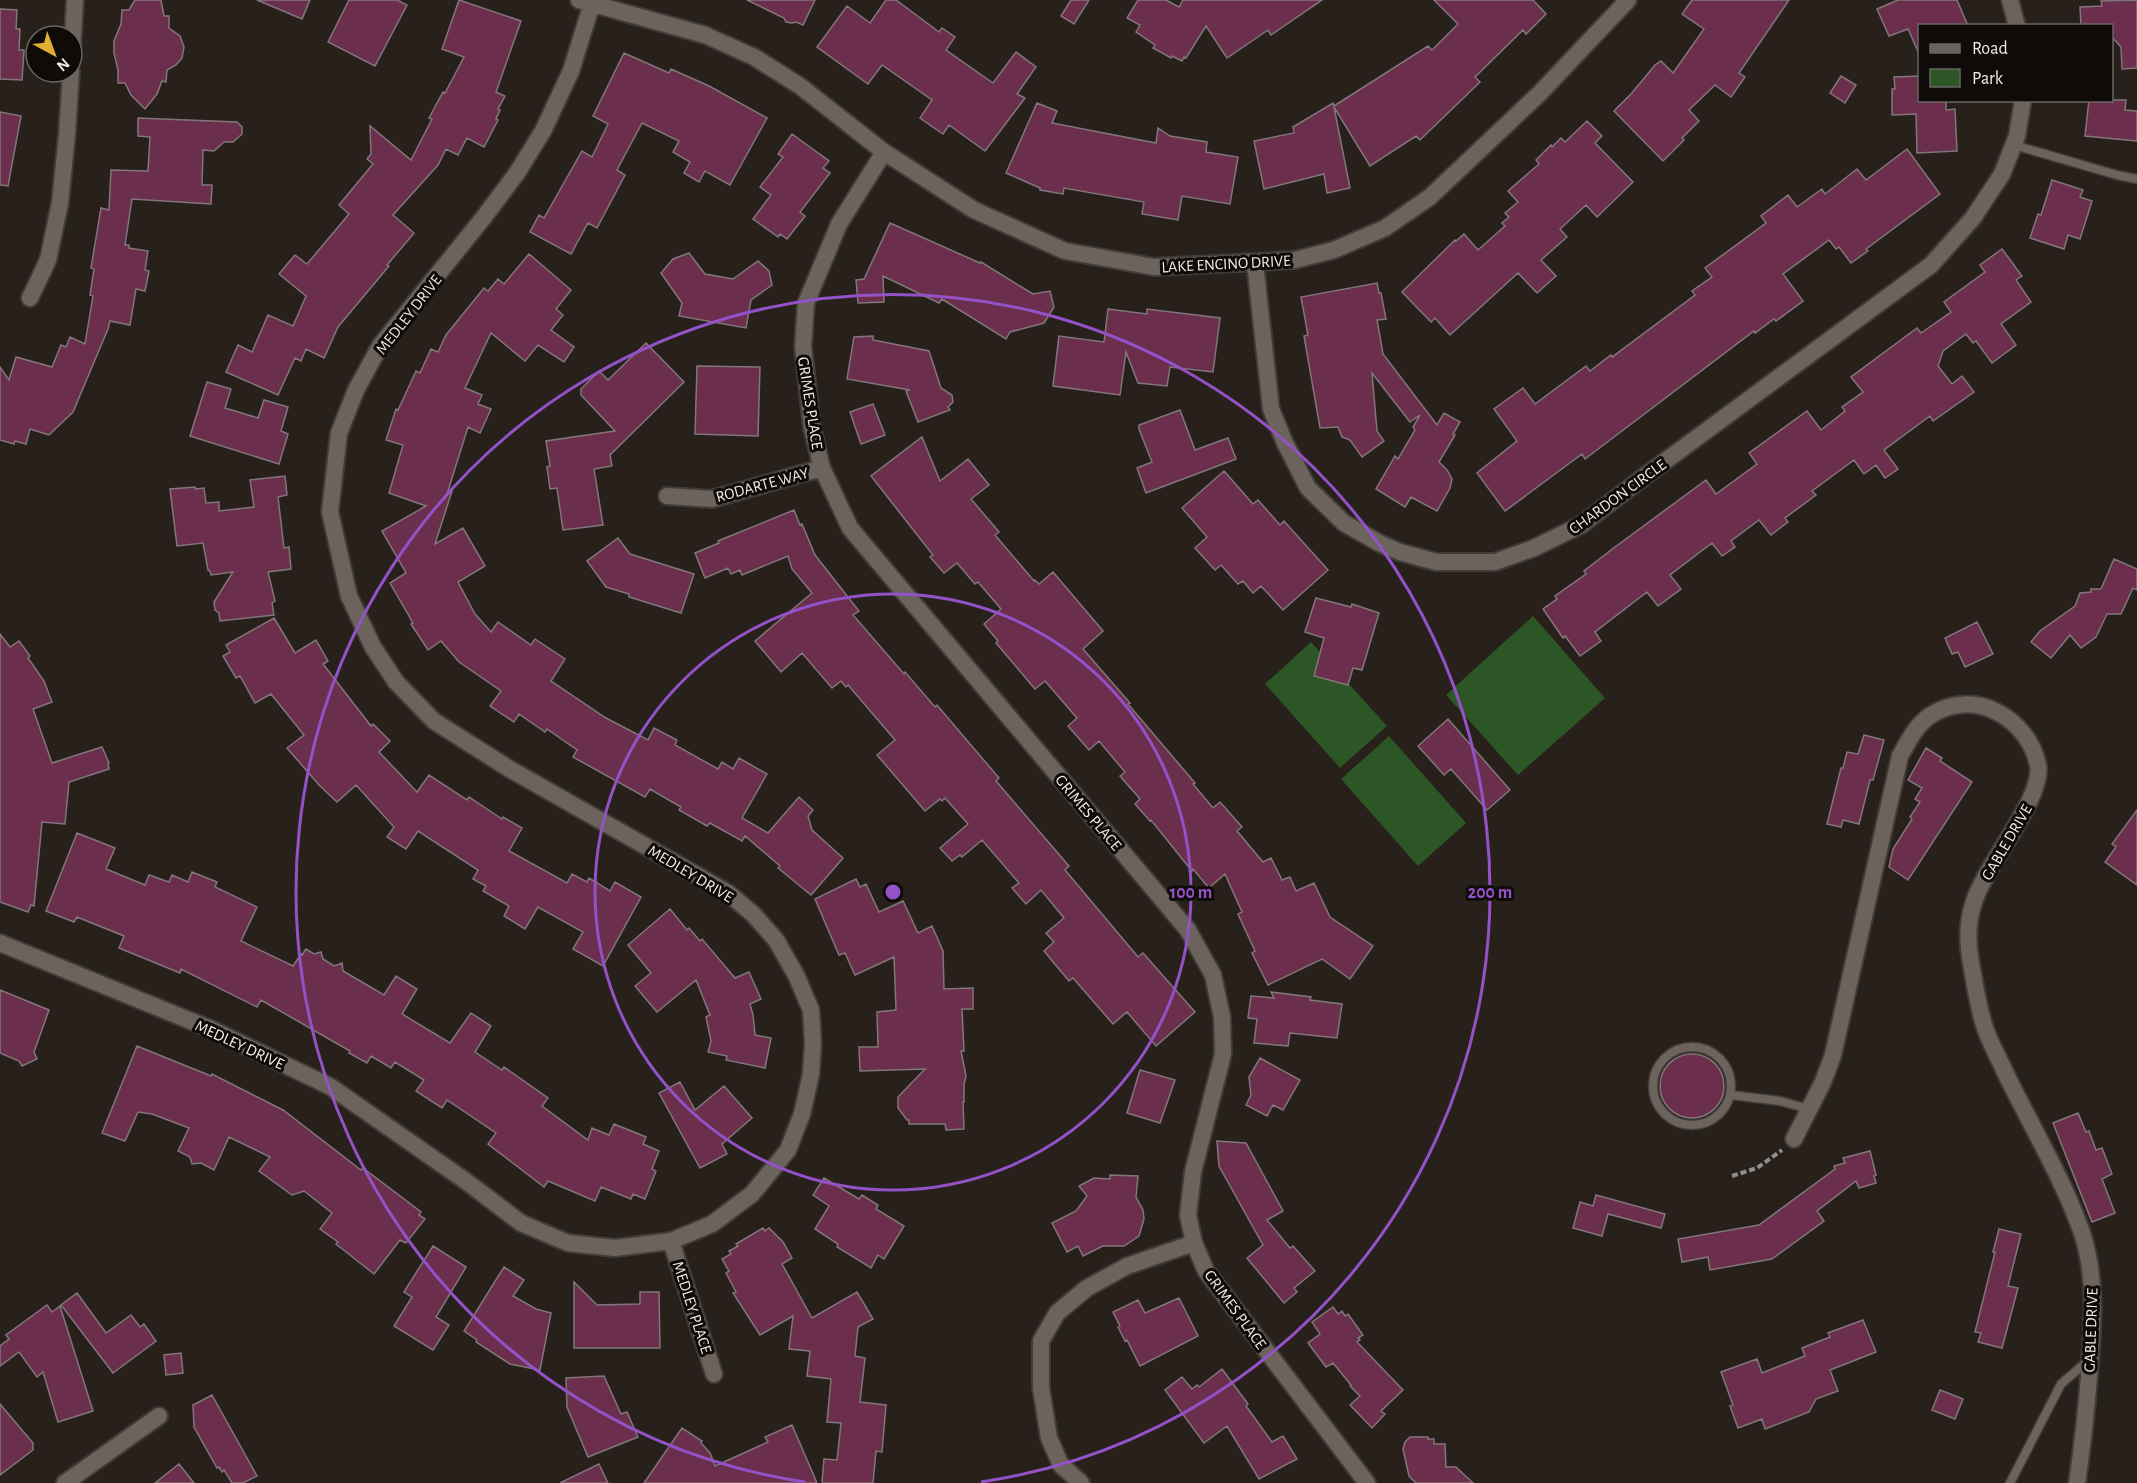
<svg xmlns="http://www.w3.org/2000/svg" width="2137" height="1483" font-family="'Alegreya Sans',sans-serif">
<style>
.green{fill:#2c5625}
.building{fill:#6b2e4c;stroke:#81777b;stroke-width:1.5}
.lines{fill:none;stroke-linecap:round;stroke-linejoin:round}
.lane-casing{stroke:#423c38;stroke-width:11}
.street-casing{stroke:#423c38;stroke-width:20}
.path{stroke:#948e8a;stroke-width:4;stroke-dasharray:6 3;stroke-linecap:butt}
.lane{stroke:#6c635d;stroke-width:8}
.street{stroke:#6c635d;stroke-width:16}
.ring{fill:none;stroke:#9352c7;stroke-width:3}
.labels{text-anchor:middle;stroke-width:6;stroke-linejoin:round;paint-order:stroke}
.street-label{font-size:16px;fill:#f1ece9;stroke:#0e0b09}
.centre{fill:#9352c7;stroke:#0e0b09;stroke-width:3}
.ring-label{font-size:18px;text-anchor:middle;font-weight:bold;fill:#9352c7;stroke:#0e0b09;stroke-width:6;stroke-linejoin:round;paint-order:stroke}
</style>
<rect width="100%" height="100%" fill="#28201b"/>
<path class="green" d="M1533,616L1605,698L1518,775L1446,695Z
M1311,642L1387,726L1340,768L1265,684Z
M1389,736L1466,823L1418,866L1341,779Z"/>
<path class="building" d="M135,0H161L164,16H169V28L180,36L184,47L182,58L176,65L167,70L166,82L162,81L157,94L145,109L131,95L125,83H118V70L114,53V41L121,24L122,10H129Z
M257,0H310L302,19Z
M349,0H397L407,5L375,66L328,42Z
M459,0L521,21L496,92L505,96L498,109L500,110L496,119L498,120L484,147L467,138L458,155L446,149L438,165L393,215L414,233L387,265L389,266L338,327L324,358L306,349L301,361L295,358L278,395L226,372L238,345L252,352L268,315L293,326L306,296L279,274L295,255L307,264L349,214L339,205L373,164L367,159L371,154L370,126L411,160L432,119L429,118L443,92L445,93L464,57L442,49Z
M747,0H815L803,25L796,22L792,23L786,22L784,18Z
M886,0H896L939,32L942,28L955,37L946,50L993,83L1016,52L1036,67L1017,94L1025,98L985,151L949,125L943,134L920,118L932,100L882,65L868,84L817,47L847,6L870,23Z
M1071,0H1089L1074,24L1061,16Z
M1138,0H1166L1179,7L1183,0H1322L1271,35L1268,30L1227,58L1206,26L1186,58L1184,57L1182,61L1172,56L1171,58L1153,48L1155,45L1136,32L1140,25L1127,18Z
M1434,0H1533L1546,14L1526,34L1523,30L1475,77L1480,82L1420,140L1416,136L1370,166L1334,107L1350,188L1327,193L1324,174L1264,189L1254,141L1294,133L1293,127L1333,103L1334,106L1428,46L1432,50L1458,24Z
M1692,0H1789L1739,73L1745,77L1731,97L1715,85L1689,110L1699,121L1682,138L1684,140L1663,161L1614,111L1631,94L1655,65L1661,61L1673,73L1704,29L1682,14Z
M1898,0H1957L1968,26H1920V56L1908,29L1889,36L1877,9Z
M2137,0V68L2122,69L2121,47L2112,37V26H2081L2080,7L2102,6L2101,1Z
M0,9L17,10L16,29H20L19,50H24L22,80L0,79Z
M624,53L669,73L671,69L709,86L767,118L730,185L705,171L699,182L684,173L690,162L673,152L679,141L642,123L617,170L625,175L597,228L588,223L571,254L530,232L539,215L544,218L582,151L592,157L608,124L593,116Z
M1841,76L1856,85L1845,103L1830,93Z
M1920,76V100H1946V110L1955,109L1957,151L1917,153L1916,114L1892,115V89H1895L1894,77Z
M2089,100H2126L2125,110L2137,111V141L2085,136Z
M1037,103L1057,111L1052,123L1156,143L1158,128L1170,136L1207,142L1206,152L1238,157L1230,204L1182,196L1178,220L1142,214L1144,202L1064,188L1063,194L1040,190V188L1006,173Z
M0,112L21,116L8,186L0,185Z
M138,118L237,122L242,127V134L233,142H224L214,151L203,150L202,185H212L211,204L132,199L125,245H129V248L148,251L145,270L149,271L145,291L136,289L130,325L110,321L108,329L73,412L49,435L30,429L26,444L15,441L14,444L0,440V367L9,380L16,357L52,367L61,345L66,347L70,337L85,344L93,296L90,295L94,269L91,268L101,208L109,210L111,170L148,171L150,137L138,136Z
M1587,121L1602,136L1595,143L1633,182L1597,217L1586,205L1560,229L1567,237L1541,260L1556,276L1537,293L1518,273L1450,335L1435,318L1431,322L1402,292L1455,240L1456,241L1464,234L1478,250L1505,226L1502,223L1509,217L1505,213L1518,202L1508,191L1539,164L1536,160L1551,145L1552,147L1561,138L1565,142Z
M792,134L829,161L823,168L830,173L800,212L805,216L787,239L780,234L778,237L753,219L771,195L760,187L783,157L778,154Z
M1907,149L1940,194L1866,249L1868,251L1851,263L1839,247L1836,249L1829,240L1783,274L1803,301L1776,321L1774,319L1755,333L1754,331L1585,459L1582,454L1505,511L1477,473L1517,441L1494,409L1523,388L1535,404L1586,366L1590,371L1611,355L1612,357L1695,295L1692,291L1712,277L1705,268L1766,223L1761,216L1788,195L1797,207L1822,189L1825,194L1857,169L1866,180Z
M2052,180L2083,190L2080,197L2092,201L2080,239L2068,235L2064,249L2030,238L2038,214L2041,215Z
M890,223L980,263L981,262L1033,294L1050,291L1054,307L1044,323L1010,332L1006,339L942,299L939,303L883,276L884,302L858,303L856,280L864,279Z
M2002,249L2022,276L2016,280L2031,302L2001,324L2016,345L1992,363L1976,341L1973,343L1966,334L1943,351L1938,366L1952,384L1962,376L1974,392L1933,421L1930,416L1884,450L1898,469L1885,478L1876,465L1864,474L1854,460L1812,491L1816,495L1785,518L1788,522L1771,535L1759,520L1731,541L1735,547L1722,556L1712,543L1670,575L1681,589L1658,606L1647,592L1595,632L1601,641L1580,656L1565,636L1563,638L1543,609L1557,599L1555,596L1586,574L1584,571L1615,547L1706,480L1716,494L1757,464L1749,453L1807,411L1821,430L1845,411L1842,407L1863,392L1851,377L1917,328L1921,333L1951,312L1944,302L1985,272L1980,265Z
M689,253L705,274L733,279L758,261L769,271L772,285L751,300L746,328L679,316L682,303L661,273L673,259Z
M529,254L571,290L556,309L563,315L551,330L574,347L564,362L538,345L525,361L491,333L465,388L482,395L478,404L491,409L480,433L468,427L447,494L452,491L435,544L463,528L485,566L458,582L475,614L491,632L498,622L531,645L535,639L565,659L551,681L606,718L648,740L654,728L677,740L675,745L718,769L722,762L733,769L739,758L767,774L742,818L768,833L799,797L813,810L808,816L812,830L843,858L811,895L778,868L780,866L745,836L742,841L710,823L707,826L679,810L681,807L650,789L645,797L573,757L577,750L547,729L545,732L519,714L514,722L490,706L501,691L459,662L441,641L428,650L411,624L413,623L390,583L406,573L382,531L426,506L389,493L403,445L386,440L396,409L398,410L416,371L420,373L431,349L438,352L446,335L484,288L488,291L498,279L504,284Z
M1377,283L1379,293H1381L1386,319L1377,320L1383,354L1437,425L1444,413L1460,422L1453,434L1455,435L1439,462L1447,470L1452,479L1450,488L1437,511L1411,497L1405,507L1376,489L1395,456L1398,459L1415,430L1413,427L1420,415L1410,422L1372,373L1377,431L1384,441L1362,457L1350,440L1342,437L1338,427L1320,428L1304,336L1308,335L1301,297Z
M1108,309L1147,314V309L1220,318L1213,372L1170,367L1167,386L1138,383L1126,352L1120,395L1053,386L1059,336L1104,342Z
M873,336V340L929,351L941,388L952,395L953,402L948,407L950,410L918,422L906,391L910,390L847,379L854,337Z
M646,343L684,382L610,455L612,466L594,469L603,525L563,530L557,488L550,489L547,467L550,466L546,441L615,431L581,395V389L599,371L608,380Z
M697,366L760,367L758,436L695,434Z
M207,382L231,389L225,408L258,418L264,400L288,407L281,431L288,434L279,464L190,436Z
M873,404L885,435L861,444L850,412Z
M1180,410L1195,450L1228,438L1236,459L1146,493L1137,468L1152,462L1139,429V425Z
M922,437L940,481L968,459L989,485L971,499L999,532L995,535L1034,581L1035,580L1039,584L1053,572L1103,631L1083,649L1130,703L1128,704L1195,783L1193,784L1213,808L1220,802L1242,827L1237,831L1263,862L1271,858L1282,880L1290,877L1296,891L1314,883L1330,917L1373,946L1350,979L1322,959L1268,985L1252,953L1255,951L1238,914L1242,912L1225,874L1209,888L1193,869L1192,871L1151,820L1150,821L1135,804L1140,799L1120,776L1125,772L1099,741L1089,750L1068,726L1077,718L1045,681L1035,689L996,643L998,641L984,624L1001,609L978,582L975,584L957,563L944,573L930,557L933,555L871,476Z
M1224,471L1253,504L1258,500L1280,525L1284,521L1328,570L1283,610L1261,586L1253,593L1243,581L1238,584L1221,565L1215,570L1195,548L1207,537L1182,508Z
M285,476L287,495L278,497L284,548L289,547L291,569L268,572L275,601L272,603L274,615L220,621L219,613L215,610L214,602L233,572L211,575L210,571L208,570L203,543L177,546L170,489L195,487V489L204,488L206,503L219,502V511L254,507L250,480Z
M794,510L800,525L802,524L815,555L859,611L853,615L904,674L905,672L935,707L937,705L999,778L996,781L1069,866L1065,870L1138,957L1143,953L1195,1012L1156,1046L1127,1012L1113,1024L1073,978L1069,981L1044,951L1054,942L1046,933L1064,918L1041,890L1026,904L1012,888L1019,883L982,840L962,857L960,855L952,861L940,848L968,824L945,798L942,801L940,799L925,811L877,755L895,740L848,685L846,687L841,681L832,688L802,653L781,672L755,641L812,593L792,569L788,556L742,575L740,570L731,574L728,568L705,578L695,553L719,543L718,541Z
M618,538L630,554L694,574L681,613L629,597V594L606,587L587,561Z
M2114,559L2137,569V590L2133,588L2121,614H2107L2096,637L2081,648L2070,635L2051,658L2031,642L2040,631L2075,606L2080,593L2091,592V589H2101Z
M1316,598L1351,607L1352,604L1379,613L1362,670L1353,668L1348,685L1314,676L1324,638L1305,632Z
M274,618L295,653L316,640L328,661L323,664L371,726L373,724L390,741L379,752L417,792L429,775L467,800L469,797L502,819L503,817L522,828L509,851L567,883L572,874L587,882L589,878L610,891L615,882L641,897L603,966L573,949L583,932L538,907L525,929L504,916L509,906L483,891L486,886L473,879L478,870L418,831L406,849L387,837L394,827L356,785L337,802L319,785L287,748L304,735L271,694L255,703L240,676L236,678L223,656L230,652L226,645Z
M1977,622L1993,654L1965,667L1958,652L1952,654L1945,638Z
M0,634L10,647L19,641L30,656L28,658L44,681L52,702L33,709L52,763L102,747L109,763L108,764L109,769L69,782L65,824L42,822L34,906L31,905L28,912L0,902Z
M1448,719L1510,790L1487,810L1451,769L1444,775L1418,746Z
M1864,735L1884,740L1873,780H1870L1859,824L1843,820L1841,827L1827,824L1841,768H1843L1847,752L1858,754Z
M1926,748L1942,758L1940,761L1972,782L1908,880L1889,867L1893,849L1912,819L1910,817L1920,802L1915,799L1922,788L1908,780Z
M2137,810V885L2105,862L2116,847L2112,844Z
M77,833L115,848L106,869L145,885L149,875L169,882L172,875L188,882L192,872L217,882L215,887L257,907L241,941L293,966L301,954L302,955L306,949L314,954L321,952L323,959L334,966L342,963L343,971L384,995L396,976L417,989L402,1014L450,1043L471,1013L491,1026L475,1052L502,1070L504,1067L548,1098L542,1106L588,1140L592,1128L609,1135L614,1124L646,1137L643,1144L659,1151L652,1169L656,1171L645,1199L633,1194L631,1199L601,1187L595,1201L548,1181L544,1187L488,1144L496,1133L447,1100L442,1108L416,1091L424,1080L395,1062L391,1068L371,1056L367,1063L349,1053L350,1051L261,1000L257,1007L181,969L180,973L119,948L124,936L77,917L74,922L46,911Z
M856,879L860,887L866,884L879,912L903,901L918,933L932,926L943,951L944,989L973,988V1009H962L964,1051H961L966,1076L964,1084V1102H963L964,1129L946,1130L945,1124H909V1120H907L898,1108V1097L925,1069L860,1071L859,1047H878L877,1012L896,1010L894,957L855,975L845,953L839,955L815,899Z
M670,909L687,930L689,928L700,941L702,939L735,978L749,972L761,999L750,1004L753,1015L755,1035L771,1038L765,1068L726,1060L727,1056L708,1052L711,1041L706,1017L710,1015L696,980L657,1012L635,986L651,973L628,945Z
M0,990L49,1010L34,1052L37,1059L22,1066L19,1061L0,1053Z
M1271,992L1311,997L1310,1000L1342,1004L1337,1038L1290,1033L1288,1046L1254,1043L1257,1019L1248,1018L1251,996L1274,998Z
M137,1046L211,1076L212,1074L283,1110L361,1170L363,1168L421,1212L419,1215L425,1219L406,1243L400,1240L374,1274L336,1244L338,1242L320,1229L332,1213L304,1191L292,1195L259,1171L270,1157L229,1137L214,1170L201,1163L192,1164L190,1157L178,1151L189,1128L152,1114L138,1112L125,1141L102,1133Z
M1660 1086a32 32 0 1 1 64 0a32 32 0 1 1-64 0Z
M1260,1058L1300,1080L1283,1110L1273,1105L1267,1116L1246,1105L1251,1095L1249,1077Z
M1140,1070L1175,1080L1160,1123L1127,1113Z
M680,1082L695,1110L724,1086L752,1118L722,1144L727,1154L700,1168L659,1093Z
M2078,1113L2086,1132L2089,1131L2096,1150L2102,1148L2112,1174L2102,1179L2115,1213L2092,1222L2053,1123Z
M1217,1141L1246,1143L1283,1211L1267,1220L1290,1248L1293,1246L1315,1271L1294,1288L1297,1292L1284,1303L1247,1258L1263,1245L1219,1166Z
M1870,1151L1876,1175L1874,1176L1876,1183L1859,1188L1856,1181L1817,1211L1824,1221L1772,1259L1710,1270L1708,1257L1682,1262L1678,1239L1759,1225L1835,1169L1834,1166L1845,1163L1843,1158Z
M1110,1175L1138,1176L1136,1197L1143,1210L1144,1219L1139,1236L1124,1246H1103L1083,1256L1078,1246L1067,1252L1052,1223L1076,1211L1087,1196L1079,1186L1094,1178L1110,1179Z
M824,1178L859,1199L862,1195L878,1205L876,1209L904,1226L884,1259L878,1255L871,1268L837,1247L838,1244L815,1229L829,1206L813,1195Z
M1596,1195L1665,1214L1661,1228L1608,1214L1602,1236L1573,1228L1580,1202L1593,1206Z
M763,1228L765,1231L769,1228L783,1242L792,1258L782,1264L812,1318L857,1292L873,1319L858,1327L855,1356L865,1358L860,1402L886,1405L882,1452L876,1451L873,1483H822L824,1459L837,1460L841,1423L827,1422L831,1379L807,1376L810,1351L789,1349L793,1316L760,1335L733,1293L736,1292L726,1273L729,1271L722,1259L731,1254L729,1251L738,1246L736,1244Z
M1999,1229L2021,1234L2008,1286L2018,1288L2002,1348L1978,1342L1981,1333L1975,1332L1995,1252H1993Z
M433,1246L466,1267L436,1317L449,1325L433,1350L394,1326L412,1297L404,1292Z
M504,1267L524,1280L513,1296L536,1309L551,1313L540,1370L510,1364L476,1342L477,1340L464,1331Z
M574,1282L597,1305L640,1304V1292H659L660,1348H574Z
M77,1293L106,1333L131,1315L140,1327L144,1324L156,1341L113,1373L61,1305Z
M1179,1298L1198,1336L1140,1366L1127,1340L1125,1341L1118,1327L1120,1326L1113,1312L1138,1300L1145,1313Z
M47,1305L52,1312L60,1306L93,1411L58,1422L43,1372L37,1377L19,1352L0,1366V1346L9,1339L6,1335Z
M1333,1307L1338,1314L1342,1311L1345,1316L1348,1314L1363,1335L1358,1338L1360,1340L1357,1342L1403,1390L1381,1411L1385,1414L1372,1428L1350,1405L1360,1396L1350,1386L1351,1385L1333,1363L1326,1367L1308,1343L1320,1334L1312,1322Z
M1863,1320L1876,1352L1830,1370L1838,1391L1816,1399L1809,1412L1765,1429L1762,1419L1738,1428L1730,1406L1733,1405L1721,1372L1757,1359L1762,1373L1805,1356L1802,1348L1830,1337L1828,1333Z
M181,1353L183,1373L166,1375L164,1355Z
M1222,1369L1248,1404L1246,1406L1272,1442L1283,1436L1297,1459L1259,1479L1227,1426L1204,1443L1165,1390L1182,1377L1192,1389L1197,1385L1199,1387Z
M604,1376L621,1414L627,1412L638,1437L588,1457L567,1407L566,1378Z
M1940,1390L1963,1399L1955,1419L1932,1410Z
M212,1395L257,1476L243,1483H232L224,1470L222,1472L219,1467L217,1468L194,1427L193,1405Z
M0,1404L33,1443V1450L0,1475Z
M792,1425L817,1483H644L682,1428L702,1441L701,1443L710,1453L715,1466L768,1442L765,1437Z
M1410,1437H1428V1439H1434V1444H1445L1446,1467H1456L1473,1483H1416L1409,1476L1403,1449L1405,1442Z
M179,1464L194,1483H155Z
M599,1464L608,1483H560Z"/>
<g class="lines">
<defs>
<path id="lane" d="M2014,145L2117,175L2137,179
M1653 1086a39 39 0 1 1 78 0a39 39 0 1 1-78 0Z
M1731,1095L1780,1101L1809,1109
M2010,1483L2061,1384L2090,1359"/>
<path id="street" d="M579,0L705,35L754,57L800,86L884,152L974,210L1065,251L1154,267L1295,260L1334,250L1385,228L1430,197L1540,93L1628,0
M2010,0L2017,26
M72,52L75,0
M884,152L839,224L806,303L803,347L812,428L822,468L850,528L1188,930L1213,975L1222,1017L1223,1054L1193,1172L1188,1215L1194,1243L1206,1271L1367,1483
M1255,263L1271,409L1285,443L1308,488L1344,523L1379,543L1400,552L1436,562H1495L1534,548L1581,525L1645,476L1931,265L1973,218L2002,174L2017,136L2023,100
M30,298L48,260L60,203L67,134L71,72
M667,496L712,499L822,468
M0,943L213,1030L331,1087L467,1182L521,1223L568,1243L615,1248L671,1241L712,1224L752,1194L788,1150L802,1114L811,1074L813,1043L811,1010L796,975L776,940L753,914L728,893L508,768L434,721L396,682L373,647L349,596L330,512L339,433L356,390L380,346L484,217L517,173L543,131L571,71L593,0
M1794,1139L1823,1082L1833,1055L1900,756C1909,740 1916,725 1931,715C1974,687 2028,718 2038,765C2044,798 1985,865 1974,902C1967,922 1967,942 1971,963C1975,985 1978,1007 1985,1028C1990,1043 1999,1058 2005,1072C2030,1124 2065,1182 2083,1236C2096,1278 2093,1321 2090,1364C2087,1404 2083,1443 2077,1483
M671,1241L714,1374
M65,1483L159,1416
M1081,1483L1061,1465L1049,1438L1041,1388V1341L1057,1313L1087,1288L1127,1266L1194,1243"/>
</defs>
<use href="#lane" class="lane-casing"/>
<use href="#street" class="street-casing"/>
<path class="path" d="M1732,1176L1757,1168L1782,1150"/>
<use href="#lane" class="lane"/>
<use href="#street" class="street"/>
</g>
<g class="ring">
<circle cx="893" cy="892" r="298"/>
<path d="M805 1482A597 597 0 1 1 981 1482"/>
</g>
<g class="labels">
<g class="street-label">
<text transform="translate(1226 263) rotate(-3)" y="6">LAKE ENCINO DRIVE</text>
<text transform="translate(408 314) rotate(-52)" y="6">MEDLEY DRIVE</text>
<text transform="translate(811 403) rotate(81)" y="6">GRIMES PLACE</text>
<text transform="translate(762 484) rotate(-15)" y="6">RODARTE WAY</text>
<text transform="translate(1617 496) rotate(-36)" y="6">CHARDON CIRCLE</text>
<text transform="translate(1089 812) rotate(50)" y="6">GRIMES PLACE</text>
<text transform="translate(2006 842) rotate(-60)" y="6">GABLE DRIVE</text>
<text transform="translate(691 873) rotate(31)" y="6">MEDLEY DRIVE</text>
<text transform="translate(240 1044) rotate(25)" y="6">MEDLEY DRIVE</text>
<text transform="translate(693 1307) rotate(72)" y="6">MEDLEY PLACE</text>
<text transform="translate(1236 1309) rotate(54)" y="6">GRIMES PLACE</text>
<text transform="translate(2090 1330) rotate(-88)" y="6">GABLE DRIVE</text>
</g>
</g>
<circle cx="893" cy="892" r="9" class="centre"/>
<g class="ring-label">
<text x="1191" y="898">100 m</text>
<text x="1490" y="898">200 m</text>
</g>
<rect x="1918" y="24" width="195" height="78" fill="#0e0b09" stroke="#696563" stroke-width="1.5"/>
<rect x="1930" y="44" width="30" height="9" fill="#6c635d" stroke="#696563" stroke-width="1.5"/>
<text x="1972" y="54" font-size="18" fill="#f1ece9">Road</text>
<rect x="1930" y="69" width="30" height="18" fill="#2c5625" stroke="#696563" stroke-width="1.5"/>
<text x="1972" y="84" font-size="18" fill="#f1ece9">Park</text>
<g transform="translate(54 54) rotate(139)"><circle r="28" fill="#0e0b09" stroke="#696563" stroke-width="1.5"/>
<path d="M0-4.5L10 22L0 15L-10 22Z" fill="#dfb034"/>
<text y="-9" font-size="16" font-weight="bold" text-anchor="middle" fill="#f1ece9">N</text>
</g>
</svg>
